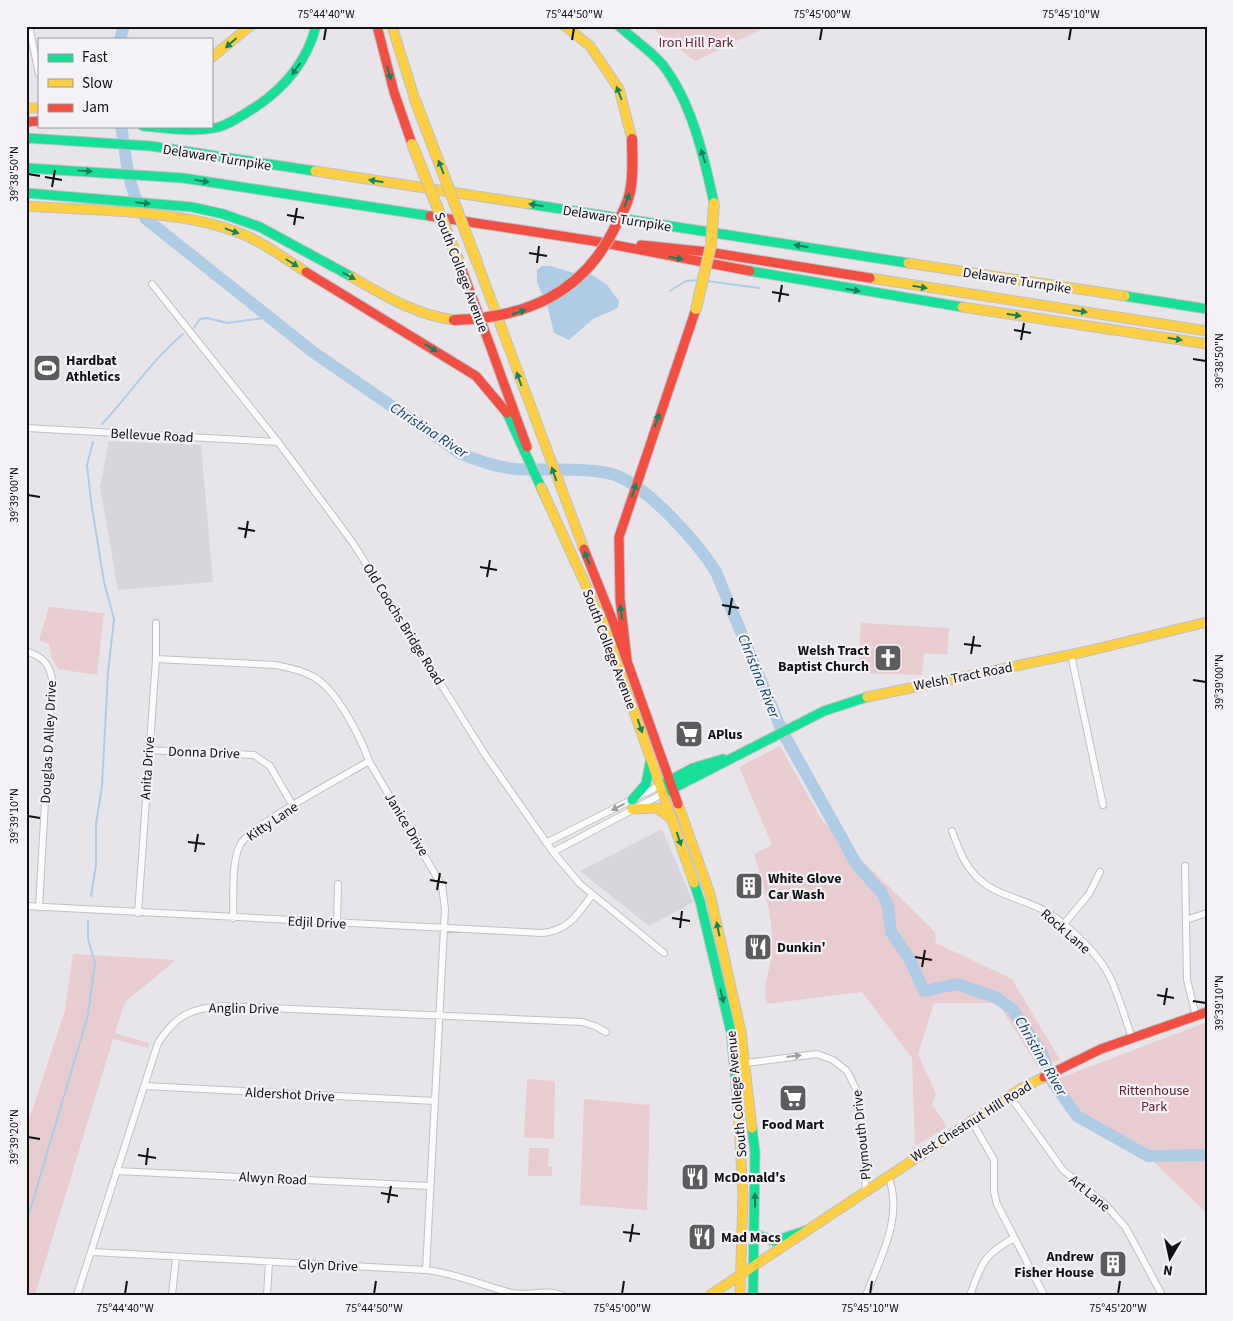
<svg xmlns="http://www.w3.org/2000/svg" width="1233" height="1321" font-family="'Source Sans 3',sans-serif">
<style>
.built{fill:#d7d4db}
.green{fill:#e9ccd0}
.water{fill:#afcce7}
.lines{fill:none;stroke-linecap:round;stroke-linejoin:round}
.stream{stroke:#afcce7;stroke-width:2}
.river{stroke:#afcce7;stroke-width:12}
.street-casing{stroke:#c1c0c3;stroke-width:8}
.fast-casing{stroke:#c1c0c3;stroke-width:11}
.slow-casing{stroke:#c1c0c3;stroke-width:11}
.jam-casing{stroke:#c1c0c3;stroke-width:11}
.street{stroke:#fbfbfc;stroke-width:6}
.fast{stroke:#16e098;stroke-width:9}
.slow{stroke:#ffcf43;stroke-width:9}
.jam{stroke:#f24e42;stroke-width:9}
.slow-bridge-casing{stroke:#c1c0c3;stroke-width:12;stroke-linecap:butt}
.jam-bridge-casing{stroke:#c1c0c3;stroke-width:12;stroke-linecap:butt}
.slow-bridge{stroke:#ffcf43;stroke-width:10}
.jam-bridge{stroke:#f24e42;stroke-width:10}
.oneway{fill:#14825c}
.oneway2{fill:#9d9d9e}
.ticks{fill:none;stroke:#111012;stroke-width:2}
.labels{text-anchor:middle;stroke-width:4.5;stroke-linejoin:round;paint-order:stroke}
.park-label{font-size:14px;fill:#67222d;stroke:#f4f1f7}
.street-label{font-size:14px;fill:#111012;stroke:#f4f1f7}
.poi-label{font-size:14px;font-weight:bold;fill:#111012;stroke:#f4f1f7;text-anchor:start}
.water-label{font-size:15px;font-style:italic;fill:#0f4265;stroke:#f4f1f7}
.neatline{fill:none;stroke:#111012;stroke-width:2}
.ticks-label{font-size:12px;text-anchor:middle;fill:#111012}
</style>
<rect width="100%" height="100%" fill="#e7e5e9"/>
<path class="built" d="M109,441L201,445L213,582L118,590L100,487Z
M662,829L693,902L649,926L580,871Z"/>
<path class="green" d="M650,26H768L695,61Z
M49,607L104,613L97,675L58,669L52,658L49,644L39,640Z
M861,623L949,628L947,655L924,653L922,675L858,673Z
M780,746L823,822L935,932L936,943L1012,979L1060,1060L1038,1067L998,1003H934L918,1054L936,1094L932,1104L947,1127L915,1146L912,1058L862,992L767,1004C761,986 771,970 772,952C774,917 763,886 754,854L772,845L739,767Z
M73,954L176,960L125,1002L115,1033L149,1043L148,1048L113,1039L35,1295H26V1129L65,1010Z
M1207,1022V1214L1148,1156L1077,1116L1052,1081Z
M527,1079L555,1081L554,1139L524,1137Z
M584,1099L650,1105L647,1210L580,1205Z
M529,1148H549L548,1167H552V1176H528Z"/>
<path class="water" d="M542,266H551L577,274H591L607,285L619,301L618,308L593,319L569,340L554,333L548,308L537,283V270Z"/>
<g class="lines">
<path class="stream" d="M707,281L759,288
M670,291L686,281L700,280
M194,328L200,319L207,318L228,323L271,317
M102,424C130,394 152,360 183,334
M91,896L96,865V824L102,786L108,672L114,619L104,582L91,501L87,465L93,442
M26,1224L88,1015L95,963L88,939V921"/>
<path class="river" d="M120,39L124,26
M121,126C127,162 127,187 146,219L313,352L460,453C478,461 496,467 516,469C546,471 578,467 608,473C643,480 698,543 716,572L782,731L857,865L882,893L888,906L891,932L909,958L924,991L957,984L997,998L1013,1010L1042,1053L1052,1081L1077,1116L1148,1156L1207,1155"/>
<defs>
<path id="street" d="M29,26L39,74
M152,284L278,442L353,543L484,753L553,852L580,884L664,953
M26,428L278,442
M26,651C42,657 49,662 52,679L39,907
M1071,655L1103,805
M156,659L276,665C290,668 305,671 317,679C338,693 361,738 369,761L442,886L445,909L426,1270
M147,750L254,755L270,766L293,806
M952,831C958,846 963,863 975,875C994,897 1029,899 1052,915C1071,929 1094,950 1106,970C1118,990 1124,1016 1132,1038
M546,843L661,785
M553,852L664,793
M1185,866L1187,980L1196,1016
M26,906L542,933C568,931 578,914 592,895
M138,913L156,659V623
M233,918C234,898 231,862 240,845C249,826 346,775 369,761
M1186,920L1207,913
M337,923L338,884
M1063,925L1089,894L1100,872
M746,1063L817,1054L833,1060L847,1071L858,1093L866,1190
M145,1086L435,1101
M1009,1095L1063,1170L1105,1204L1126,1228L1162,1295
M971,1120L994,1160V1192L997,1204L1044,1295
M116,1171L430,1186
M92,1252L426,1270C456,1273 483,1286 512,1293C528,1296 545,1289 562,1295
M77,1295L158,1043C176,1015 191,1008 224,1006L582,1022L595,1026L606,1032
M172,1295L176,1258
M267,1295L269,1263
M866,1295C881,1256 904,1217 888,1175
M970,1295C982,1263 983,1255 1014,1238"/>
<path id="fast" d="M619,26C633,39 650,50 662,64C692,102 704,157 714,203
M143,126C168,128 195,133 219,127C229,124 238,118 246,113C280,93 306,65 316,26
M26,138L151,146L315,171
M26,168L183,178L430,216
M26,193L192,207L223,214L260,227L352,277
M529,204L908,263
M750,271L962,307
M1125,296L1207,309
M507,413L544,494
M663,784L693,768L723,759
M666,792L824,711L867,697
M632,800L646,784L650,763
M694,883L700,901L731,1032L738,1106
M752,1128L755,1152L753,1295
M755,1234L774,1241L808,1230"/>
<path id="slow" d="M392,26L415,100
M565,26L590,46L619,89L632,139
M211,58L250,26
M26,108H39
M315,171L529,204
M26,206C92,211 192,209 251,238C270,247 288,261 306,272
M477,262L584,549
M908,263L1125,296
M352,277C385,296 416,315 454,320
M870,278L1207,331
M962,307L1207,344
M541,487L603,623L694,883
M867,697L1088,651L1207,622
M678,804L710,894L741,1032L752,1128
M632,809L657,808L672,819
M738,1106L743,1195L740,1295
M710,1295L1020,1089L1044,1077"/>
<path id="jam" d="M377,26L394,92L412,144
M26,122L39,121
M430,216L594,241L750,271
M641,245L708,252L870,278
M459,262L484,329
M306,272L476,376L507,413
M484,329L527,447
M584,549L612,619L678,804
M627,660L620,599L619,537L696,309
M1044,1077L1101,1049L1207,1012"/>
</defs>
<use href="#street" class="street-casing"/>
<use href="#fast" class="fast-casing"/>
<use href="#slow" class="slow-casing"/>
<use href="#jam" class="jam-casing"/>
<use href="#street" class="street"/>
<use href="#fast" class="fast"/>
<use href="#slow" class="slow"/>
<use href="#jam" class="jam"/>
<defs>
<path id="slow-bridge" d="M415,100L477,262
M412,144L459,262
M696,309L711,245L714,203"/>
<path id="jam-bridge" d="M454,320C525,318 583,294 615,227C621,216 628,204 630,192C634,175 632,156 632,139"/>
</defs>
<use href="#slow-bridge" class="slow-bridge-casing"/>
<use href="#jam-bridge" class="jam-bridge-casing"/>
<use href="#slow-bridge" class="slow-bridge"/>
<use href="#jam-bridge" class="jam-bridge"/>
</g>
<defs><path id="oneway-solid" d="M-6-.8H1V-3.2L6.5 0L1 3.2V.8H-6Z" transform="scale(1.25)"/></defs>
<g class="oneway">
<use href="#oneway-solid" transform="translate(231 43) rotate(138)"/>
<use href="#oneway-solid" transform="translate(296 69) rotate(125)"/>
<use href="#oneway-solid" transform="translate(389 73) rotate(75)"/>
<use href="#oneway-solid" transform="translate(619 93) rotate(-111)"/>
<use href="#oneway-solid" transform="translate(703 156) rotate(-108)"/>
<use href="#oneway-solid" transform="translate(441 167) rotate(-111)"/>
<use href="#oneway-solid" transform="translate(85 171) rotate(3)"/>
<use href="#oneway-solid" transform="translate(202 181) rotate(9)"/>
<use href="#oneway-solid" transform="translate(376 181) rotate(-171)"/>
<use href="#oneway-solid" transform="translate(627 200) rotate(-69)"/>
<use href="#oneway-solid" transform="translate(143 203) rotate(6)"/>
<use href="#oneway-solid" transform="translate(536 205) rotate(-171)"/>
<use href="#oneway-solid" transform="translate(232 231) rotate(20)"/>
<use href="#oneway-solid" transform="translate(801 246) rotate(-171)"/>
<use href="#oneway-solid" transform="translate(676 258) rotate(10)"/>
<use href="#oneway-solid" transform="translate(292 263) rotate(32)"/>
<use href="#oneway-solid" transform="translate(349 276) rotate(28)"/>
<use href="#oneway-solid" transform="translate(920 287) rotate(9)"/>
<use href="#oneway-solid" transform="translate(853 290) rotate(10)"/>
<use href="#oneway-solid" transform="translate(1080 311) rotate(8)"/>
<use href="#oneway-solid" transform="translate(519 312) rotate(-19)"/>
<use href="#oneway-solid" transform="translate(1014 315) rotate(9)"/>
<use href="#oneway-solid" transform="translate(1175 339) rotate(9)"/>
<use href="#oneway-solid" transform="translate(431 348) rotate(32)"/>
<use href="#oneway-solid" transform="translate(519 379) rotate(-110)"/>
<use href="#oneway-solid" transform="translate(657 420) rotate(-71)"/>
<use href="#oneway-solid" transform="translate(554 474) rotate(-110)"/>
<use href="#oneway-solid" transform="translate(634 490) rotate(-72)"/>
<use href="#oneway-solid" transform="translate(587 558) rotate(-112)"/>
<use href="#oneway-solid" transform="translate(621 612) rotate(-97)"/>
<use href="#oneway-solid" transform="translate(640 726) rotate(71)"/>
<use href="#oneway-solid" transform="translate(679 839) rotate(72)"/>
<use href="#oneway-solid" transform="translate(718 929) rotate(-102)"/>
<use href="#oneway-solid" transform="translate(722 996) rotate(77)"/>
<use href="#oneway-solid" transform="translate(755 1200) rotate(-90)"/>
</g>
<g class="oneway2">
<use href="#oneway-solid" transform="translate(618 807) rotate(153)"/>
<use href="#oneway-solid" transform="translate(794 1056) rotate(-7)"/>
</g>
<path class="ticks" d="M324,40L326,28M572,40L574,28M820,40L822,28M1069,40L1071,28M28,174L40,176M45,177L62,180M52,187L55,170M287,215L304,218M294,225L297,208M529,253L547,256M537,263L539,246M772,292L789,295M779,302L782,285M1014,330L1031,333M1021,340L1024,323M1193,359L1206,361M28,495L40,497M238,528L255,531M245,538L248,521M480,567L497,570M487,577L490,560M722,605L739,608M729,615L732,598M964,644L981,646M971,654L974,636M1193,680L1206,682M28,816L40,818M188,842L205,844M195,852L198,834M430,880L447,883M437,890L440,873M672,918L690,921M680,928L682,911M915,957L932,960M922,967L925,950M1157,995L1174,998M1193,1001L1206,1003M1164,1005L1167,988M28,1137L40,1139M138,1155L156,1158M146,1165L148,1148M381,1193L398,1196M388,1203L391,1186M623,1232L640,1234M630,1242L633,1224M125,1294L127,1281M374,1294L376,1281M622,1294L624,1281M870,1294L872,1281M1118,1294L1120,1281"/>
<defs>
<symbol id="stadium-square" viewBox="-11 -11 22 22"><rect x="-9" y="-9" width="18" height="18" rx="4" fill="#5c5b5d" stroke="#f4f1f7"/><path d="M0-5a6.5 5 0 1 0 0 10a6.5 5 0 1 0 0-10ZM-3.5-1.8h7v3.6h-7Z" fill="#fff"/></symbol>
<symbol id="church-square" viewBox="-11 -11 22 22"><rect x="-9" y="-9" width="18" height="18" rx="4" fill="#5c5b5d" stroke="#f4f1f7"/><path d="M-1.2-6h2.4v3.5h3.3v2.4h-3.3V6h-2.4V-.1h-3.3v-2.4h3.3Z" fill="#fff"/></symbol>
<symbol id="supermarket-square" viewBox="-11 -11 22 22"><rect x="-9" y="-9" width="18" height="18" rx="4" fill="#5c5b5d" stroke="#f4f1f7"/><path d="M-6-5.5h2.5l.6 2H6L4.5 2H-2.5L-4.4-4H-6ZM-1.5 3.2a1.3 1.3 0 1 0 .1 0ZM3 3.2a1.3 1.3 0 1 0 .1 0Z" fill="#fff"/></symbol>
<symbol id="building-square" viewBox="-11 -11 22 22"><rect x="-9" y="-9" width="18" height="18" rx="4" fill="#5c5b5d" stroke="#f4f1f7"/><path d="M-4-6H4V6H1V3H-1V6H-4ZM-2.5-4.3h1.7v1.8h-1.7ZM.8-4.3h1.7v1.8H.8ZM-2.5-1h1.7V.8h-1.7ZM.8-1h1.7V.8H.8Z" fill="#fff"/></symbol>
<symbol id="restaurant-square" viewBox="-11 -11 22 22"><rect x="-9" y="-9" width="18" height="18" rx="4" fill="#5c5b5d" stroke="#f4f1f7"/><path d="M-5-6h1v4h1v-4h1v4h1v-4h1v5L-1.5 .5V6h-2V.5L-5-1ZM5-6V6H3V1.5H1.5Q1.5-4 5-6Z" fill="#fff"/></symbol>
</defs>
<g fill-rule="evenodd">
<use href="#stadium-square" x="31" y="352" width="32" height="32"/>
<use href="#church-square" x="872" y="642" width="32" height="32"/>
<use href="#supermarket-square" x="673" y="718" width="32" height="32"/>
<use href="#building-square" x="733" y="870" width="32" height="32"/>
<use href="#restaurant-square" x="742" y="931" width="32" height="32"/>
<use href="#supermarket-square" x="777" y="1082" width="32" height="32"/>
<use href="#restaurant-square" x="679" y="1161" width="32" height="32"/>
<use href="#restaurant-square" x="686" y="1221" width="32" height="32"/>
<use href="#building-square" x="1097" y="1248" width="32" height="32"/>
</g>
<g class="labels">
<g class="park-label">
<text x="696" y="47">Iron Hill Park</text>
<text x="1154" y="1095">Rittenhouse<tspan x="1154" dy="16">Park</tspan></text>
</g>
<g class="street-label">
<text transform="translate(217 157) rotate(9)" y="5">Delaware Turnpike</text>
<text transform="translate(617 218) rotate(9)" y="5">Delaware Turnpike</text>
<text transform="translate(462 272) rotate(69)" y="5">South College Avenue</text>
<text transform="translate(1017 280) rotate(9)" y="5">Delaware Turnpike</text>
<text transform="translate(152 435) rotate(3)" y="5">Bellevue Road</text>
<text transform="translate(404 624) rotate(58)" y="5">Old Coochs Bridge Road</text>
<text transform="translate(610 649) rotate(69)" y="5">South College Avenue</text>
<text transform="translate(963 676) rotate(-11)" y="5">Welsh Tract Road</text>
<text transform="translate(48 742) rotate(-87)" y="5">Douglas D Alley Drive</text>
<text transform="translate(204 752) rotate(2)" y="5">Donna Drive</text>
<text transform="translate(147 768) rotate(-86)" y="5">Anita Drive</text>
<text transform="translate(272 821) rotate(-34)" y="5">Kitty Lane</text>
<text transform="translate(407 824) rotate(59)" y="5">Janice Drive</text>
<text transform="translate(317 922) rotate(3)" y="5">Edjil Drive</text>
<text transform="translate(1066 931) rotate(41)" y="5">Rock Lane</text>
<text transform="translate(244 1008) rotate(1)" y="5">Anglin Drive</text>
<text transform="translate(290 1094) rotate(3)" y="5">Aldershot Drive</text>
<text transform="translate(736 1094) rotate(-95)" y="5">South College Avenue</text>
<text transform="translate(971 1121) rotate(-32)" y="5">West Chestnut Hill Road</text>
<text transform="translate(861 1135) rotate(-96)" y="5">Plymouth Drive</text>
<text transform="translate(273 1178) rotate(3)" y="5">Alwyn Road</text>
<text transform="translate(1090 1193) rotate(40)" y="5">Art Lane</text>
<text transform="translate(328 1265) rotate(2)" y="5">Glyn Drive</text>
</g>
<g class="poi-label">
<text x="66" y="365">Hardbat<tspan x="66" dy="16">Athletics</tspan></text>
<text x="869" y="655" text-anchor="end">Welsh Tract<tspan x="869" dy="16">Baptist Church</tspan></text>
<text x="708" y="739">APlus</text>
<text x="768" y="883">White Glove<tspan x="768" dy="16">Car Wash</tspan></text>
<text x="777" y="952">Dunkin'</text>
<text x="793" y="1129" text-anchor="middle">Food Mart</text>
<text x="714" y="1182">McDonald's</text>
<text x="721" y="1242">Mad Macs</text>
<text x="1094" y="1261" text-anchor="end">Andrew<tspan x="1094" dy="16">Fisher House</tspan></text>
</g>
<g class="water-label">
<text transform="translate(429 430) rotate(33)" y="5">Christina River</text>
<text transform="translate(759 676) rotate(68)" y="5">Christina River</text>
<text transform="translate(1041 1056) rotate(60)" y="5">Christina River</text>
</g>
</g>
<rect width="1233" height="1321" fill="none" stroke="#f4f1f7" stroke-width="55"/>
<rect x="38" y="38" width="175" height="90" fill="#f4f1f7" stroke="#99979b"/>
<rect x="48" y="54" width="25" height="8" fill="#16e098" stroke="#99979b"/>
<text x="82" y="62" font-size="15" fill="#111012">Fast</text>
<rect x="48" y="79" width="25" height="8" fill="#ffcf43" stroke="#99979b"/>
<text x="82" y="88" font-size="15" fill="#111012">Slow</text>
<rect x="48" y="104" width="25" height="8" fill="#f24e42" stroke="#99979b"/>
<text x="82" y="112" font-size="15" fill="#111012">Jam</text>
<g transform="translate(1170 1258) rotate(189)" stroke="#f4f1f7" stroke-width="4" paint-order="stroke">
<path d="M0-4L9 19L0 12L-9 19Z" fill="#111012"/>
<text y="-8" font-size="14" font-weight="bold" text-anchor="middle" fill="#111012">N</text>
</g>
<rect x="28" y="28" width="1178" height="1266" class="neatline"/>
<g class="ticks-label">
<text x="326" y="18">75°44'40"W</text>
<text x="574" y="18">75°44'50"W</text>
<text x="822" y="18">75°45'00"W</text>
<text x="1071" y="18">75°45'10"W</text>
<text transform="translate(14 174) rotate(-90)" y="4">39°38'50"N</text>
<text transform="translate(1219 361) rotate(-90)" y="4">39°38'50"N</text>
<text transform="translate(14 495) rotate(-90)" y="4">39°39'00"N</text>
<text transform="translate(1219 682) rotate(-90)" y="4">39°39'00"N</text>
<text transform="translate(14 816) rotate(-90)" y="4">39°39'10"N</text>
<text transform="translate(1219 1003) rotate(-90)" y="4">39°39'10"N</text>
<text transform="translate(14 1137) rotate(-90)" y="4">39°39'20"N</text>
<text x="125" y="1312">75°44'40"W</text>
<text x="374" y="1312">75°44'50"W</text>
<text x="622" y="1312">75°45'00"W</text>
<text x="870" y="1312">75°45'10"W</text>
<text x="1118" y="1312">75°45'20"W</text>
</g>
</svg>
